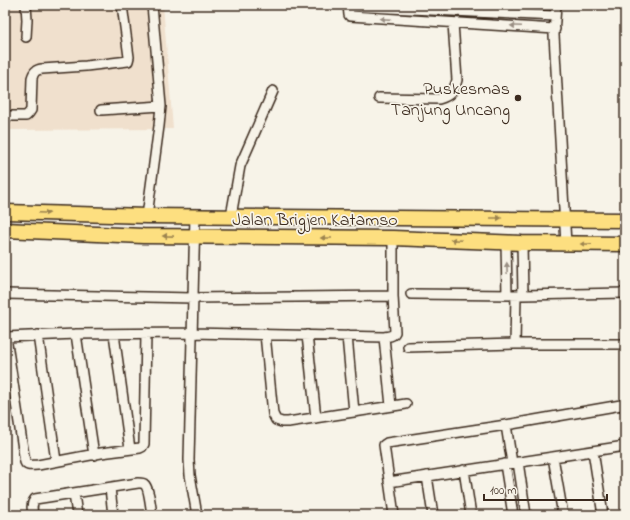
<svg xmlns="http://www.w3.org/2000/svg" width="630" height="520" font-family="'Indie Flower',sans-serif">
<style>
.built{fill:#f0e0cd}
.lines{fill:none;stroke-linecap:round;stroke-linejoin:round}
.minor-casing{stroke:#3b2a1e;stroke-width:12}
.highway-casing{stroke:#3b2a1e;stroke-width:17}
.minor{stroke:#f7f3e8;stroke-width:9}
.highway{stroke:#fddf80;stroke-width:14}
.oneway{fill:#998e83}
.oneway2{fill:#9c844f}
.poi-dot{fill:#3b2a1e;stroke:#f7f3e8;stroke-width:1.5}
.labels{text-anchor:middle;stroke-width:3.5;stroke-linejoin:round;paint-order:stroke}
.poi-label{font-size:18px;fill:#3b2a1e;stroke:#f7f3e8;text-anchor:end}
.street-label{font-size:18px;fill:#3b2a1e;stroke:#f7f3e8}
</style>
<rect width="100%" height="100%" fill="#f7f3e8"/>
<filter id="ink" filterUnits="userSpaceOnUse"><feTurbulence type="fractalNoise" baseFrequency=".025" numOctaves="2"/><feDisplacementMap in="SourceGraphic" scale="8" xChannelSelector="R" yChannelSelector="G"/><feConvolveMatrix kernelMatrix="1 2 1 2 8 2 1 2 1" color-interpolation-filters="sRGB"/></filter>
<g filter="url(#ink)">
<path class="built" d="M5,5H163L173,129L5,130Z"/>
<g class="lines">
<defs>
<path id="minor" d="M348,5L349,15L350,16L555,29
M556,5L554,35L566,244
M348,6L555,16
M26,37L27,20L26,5
M379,98L439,99C450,96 454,91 457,80L453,23
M101,110L161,106
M5,116H26L29,113L31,110L32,78C34,71 36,70 42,69L86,66L128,61L129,57L122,5
M147,216L159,126L161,106L152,5
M195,216L189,460L190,475L197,515
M231,216L240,166L273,91
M506,242L507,295
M522,243L523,295
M5,294L193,298L393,296
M411,294L523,295L625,293
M146,333L144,444L142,447L140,448L101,453L38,465C32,465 27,467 25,462L6,337L76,334L192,333L384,337C388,336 393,337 395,332L393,296V238
M76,334L94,455
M114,334L130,449
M265,334L273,414L276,420L282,422H288L406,404
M38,335L56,461
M307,335L316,418
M347,336L354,412
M384,337L391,406
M515,344L516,295
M408,347L515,344H625
M506,425L512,463
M593,451L603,515
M553,457L563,515
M518,462L526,515
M505,464L513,515
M464,470L471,515
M427,476L433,515
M389,482L625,446
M110,488L113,515
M74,494L77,515
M33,515C32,509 31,504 35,499L138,483C140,483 143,483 144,484C149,487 151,509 152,515
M394,515L384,445L387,443L506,425L621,405L624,406L625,408"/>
<path id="highway" d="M5,212L147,216L625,220
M5,230L143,236L393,238L522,243L625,244"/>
</defs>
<use href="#minor" class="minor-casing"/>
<use href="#highway" class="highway-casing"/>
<use href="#minor" class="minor"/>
<use href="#highway" class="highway"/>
</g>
<defs><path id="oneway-solid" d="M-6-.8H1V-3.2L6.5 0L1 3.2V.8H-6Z"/></defs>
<g class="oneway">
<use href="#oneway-solid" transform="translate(386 19) rotate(-176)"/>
<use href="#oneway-solid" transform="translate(516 26) rotate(-177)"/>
<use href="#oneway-solid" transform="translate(507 268) rotate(-92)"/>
</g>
<g class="oneway2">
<use href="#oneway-solid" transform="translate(44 213) rotate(2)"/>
<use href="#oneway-solid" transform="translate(496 218)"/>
<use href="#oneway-solid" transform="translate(168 236) rotate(-179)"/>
<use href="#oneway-solid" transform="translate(326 238) rotate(-180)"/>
<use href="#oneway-solid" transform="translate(456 240) rotate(-178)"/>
<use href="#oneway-solid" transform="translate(586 244) rotate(-179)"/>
</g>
</g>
<circle class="poi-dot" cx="518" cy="98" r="4"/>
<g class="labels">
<g class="poi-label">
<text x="510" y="94">Puskesmas<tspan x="510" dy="21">Tanjung Uncang</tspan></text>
</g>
<g class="street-label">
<text x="315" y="225">Jalan Brigjen Katamso</text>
</g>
</g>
<rect width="630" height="520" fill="none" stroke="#f7f3e8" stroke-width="20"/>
<rect x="10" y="10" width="610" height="500" fill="none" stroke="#3b2a1e" stroke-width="1.5" filter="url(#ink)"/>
<path d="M484 494v6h123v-6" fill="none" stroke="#3b2a1e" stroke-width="2"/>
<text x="490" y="494" font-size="12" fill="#3b2a1e" stroke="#f7f3e8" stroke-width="3" paint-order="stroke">100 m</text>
</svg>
